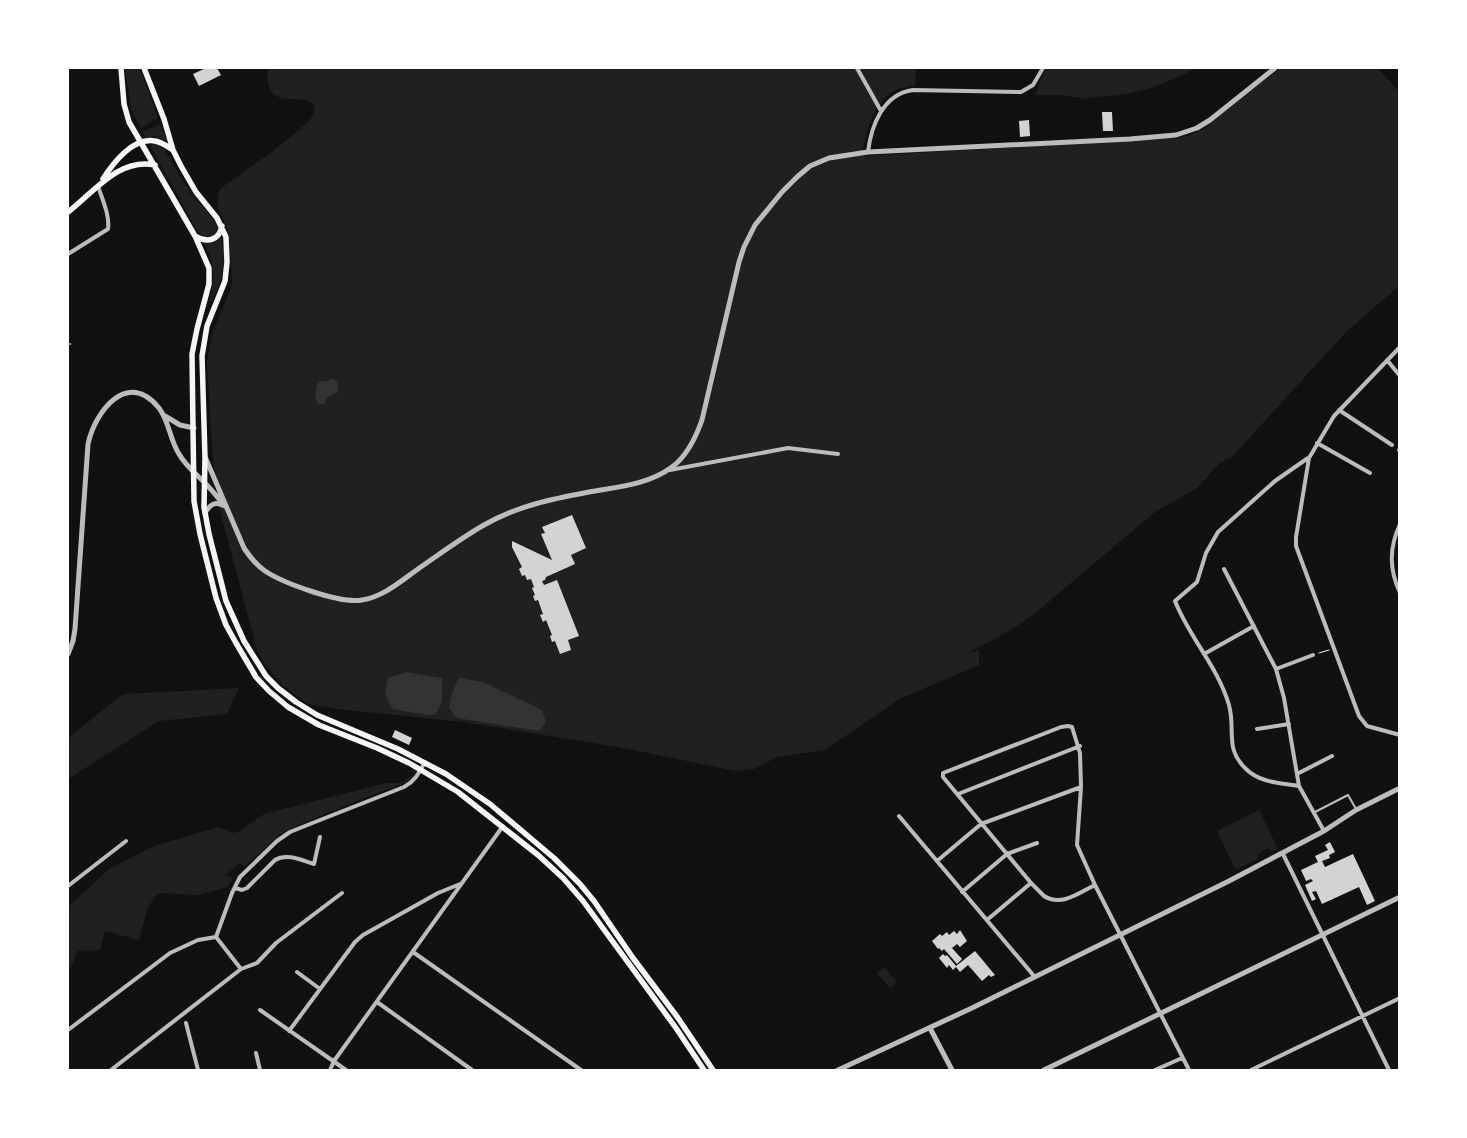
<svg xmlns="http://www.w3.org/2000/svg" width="1467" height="1138" font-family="Mulish,sans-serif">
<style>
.green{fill:#202020}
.water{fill:#333}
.building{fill:#d3d3d3}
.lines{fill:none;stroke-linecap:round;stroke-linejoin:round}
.path{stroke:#f5f5f5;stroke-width:1}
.service{stroke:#bcbcbc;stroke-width:2}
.minor{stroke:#bcbcbc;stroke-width:4}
.tertiary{stroke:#bcbcbc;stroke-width:5}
.secondary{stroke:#f5f5f5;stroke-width:5.5}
</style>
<rect width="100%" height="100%" fill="#111"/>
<path class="green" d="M125,68H140L158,118L141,128L131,109Z
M269,68H916L915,85C907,87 899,88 892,92C873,104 865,136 862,156L1173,138L1176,139L1188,136L1205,128L1264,79L1268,78L1281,68H1378L1399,92V286L1346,332L1231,458H1227L1219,464L1196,489L1156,511L1033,615L1009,631L966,654L979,650V665L901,698L825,750L777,757L754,769L736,771L618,747L464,722L337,709L309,704L283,686L266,666L257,650L219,507L212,447L207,362L212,333L231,289L232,280L229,233L218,207V196L220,189C245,170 272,154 295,133C301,128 308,123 312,117C314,113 315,110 315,106C303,91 275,110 268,83C266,77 267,73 269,68Z
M1046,68H1197C1156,88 1135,96 1089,97V99L1061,95H1035Z
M160,124L167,141L154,136L146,138L143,132Z
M154,144H157L165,150L189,191L217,224L219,228L216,234L205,237L197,231L150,145Z
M221,237C227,260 223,285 209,304C214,278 217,266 203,242L213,243Z
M239,688L227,714L159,721L68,779V738L123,694Z
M413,775L406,782L337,809L296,826L281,834L245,866L240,863L226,875L233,878L228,887L198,895L158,893L148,907L139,940L105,931L100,950L77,951L72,965L68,974V907L109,869L154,846L219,827L233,833L240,831L264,814L387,783H400Z
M1259,810L1278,849L1272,851L1268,848L1258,854L1259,856L1257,859L1238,869L1234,867L1217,831Z
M884,967L897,982L890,988L877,973Z"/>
<path class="water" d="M332,378L337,381L338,392L327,397L324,404H318L315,397L317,384L321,381H328Z
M406,672L442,678V701L436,714L426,715L392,709L385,694L388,678Z
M459,678L483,682L542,710L546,722L539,731L457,718L449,708L452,693Z"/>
<path class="building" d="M206,68H217L221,75L199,86L193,74Z
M1102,112H1112L1113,131H1103Z
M1029,120L1030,136L1020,137L1019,121Z
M572,515L586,548L571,555L575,564L546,577L545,580L542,581L544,585L557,580L579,636L568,640L571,650L560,654L555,641L552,642L550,636L552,635L546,620L543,622L540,615L543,614L538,600L535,601L533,596L535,595L532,588L534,587L531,579L527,580L525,575L522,576L519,569L522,567L512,547V541L552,560L541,534L545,533L542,527Z
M395,730L412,738L409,745L392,737Z
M1330,842L1335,852L1329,855L1330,858L1322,861L1325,867L1353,854L1375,901L1367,905L1359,887L1322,904L1316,891L1312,892L1316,899L1312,901L1305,885L1313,881L1311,879L1306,881L1301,870L1318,862L1315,856L1328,850L1325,845Z
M960,930L967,941L960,947L957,944L952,948L962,959L957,964L944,949L942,951L939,948L938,949L932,941L940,934L942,936L947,932L949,935L954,931L957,934Z
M975,951L995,975L991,977L989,975L982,981L968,965L960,972L956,967L953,970L949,965L947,968L939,958L943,954L945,956L947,955L956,966Z"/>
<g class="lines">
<path class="path" d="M68,344H71
M1319,653L1329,650"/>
<path class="service" d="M1315,812L1348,795L1356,809"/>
<path class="minor" d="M857,68L881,111
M868,152C871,126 883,94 913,90L1021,92L1033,85L1043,68
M68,254L108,229C110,215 102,199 98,186
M1400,347L1334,416L1309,458L1296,537V546L1359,716L1367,726L1400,735
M1387,360L1400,376
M1339,410L1392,445
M1317,443L1370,473
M1399,450L1400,451
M670,470L788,448L838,454
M1400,524C1389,548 1389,569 1400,593
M1224,569L1276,669L1284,698L1299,786L1324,831
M1204,654L1254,626
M1276,669L1313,655
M1257,729L1289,724
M1297,774L1332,756
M1299,786C1281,783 1260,783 1246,769C1224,748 1236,731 1229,705C1218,667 1189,637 1175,601L1197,582L1206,553L1218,532L1275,481L1308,458
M958,794L1080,746
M899,816L1034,976
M1283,854L1389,1070
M937,861L981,824L1081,787
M1095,885L1077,845L1081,787L1080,753L1072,727L1068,726L1061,727L943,773V777L1031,883L1044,896C1061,907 1079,893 1095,885L1189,1070
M68,886L126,841
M235,888L242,890L247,888L275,860C287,853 301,860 314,864L320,837
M962,892L1007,854L1037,843
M987,920L1031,883
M216,937L232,893L240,877L277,841L290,832L315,822L404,787C415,781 419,773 425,762
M216,937L241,969
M413,952L581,1070
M297,972L320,989
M377,1002L472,1070
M260,1010L346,1070
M186,1023L198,1070
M68,1030L170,953L198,940L216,937
M289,1031L355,942L363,935L438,893L460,884
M256,1053L260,1070
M111,1070L241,969L257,963L276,943L342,893
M330,1070L334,1061L503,826
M1155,1070L1182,1058
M1251,1070L1400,998"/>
<path class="tertiary" d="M165,416L180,425L194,428
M206,459L244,548C250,557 256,565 265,571C283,583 340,604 362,600C383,597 401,581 418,569C440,554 461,538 484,525C517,506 552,499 589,492C616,487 648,485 672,467C687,456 696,437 702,420L739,262L744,247L755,225L782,192L797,177L810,166L829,158L868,152L1130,139L1176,135L1197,128L1210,120L1275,68
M205,513C209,506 214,501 222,505
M68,654L73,641L75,629L88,444C95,411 128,369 159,408C169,421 170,440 179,454C185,465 196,474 205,483C212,490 218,498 225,506
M930,1028L952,1070
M838,1070L972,1008L1229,881L1324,831L1356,810L1400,788
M1044,1070L1400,897"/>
<path class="secondary" d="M121,68L124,104L129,122L195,236L209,268V284L197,329L192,354L194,501L200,534L216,598L226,625L236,643L256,677L269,691L288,707L319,725L377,748L409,763L458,792L538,855L563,878L583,901L676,1028L704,1070
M144,68L164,119L173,150L181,166L196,192L217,218L226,237L227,262L225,281L207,326L202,356L205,458L204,507L209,534L226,601L244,641L266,676L278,688L296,702L317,715L398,749L446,774L490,804L554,858L580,884L594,901L633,958L678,1018L713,1070
M103,179C113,163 133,137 155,141C162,142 168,147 173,150
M68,212C93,193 119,157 155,165
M195,236C207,243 219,241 222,226"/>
</g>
<rect width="1467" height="1138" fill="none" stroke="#ffffff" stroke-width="138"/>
</svg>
